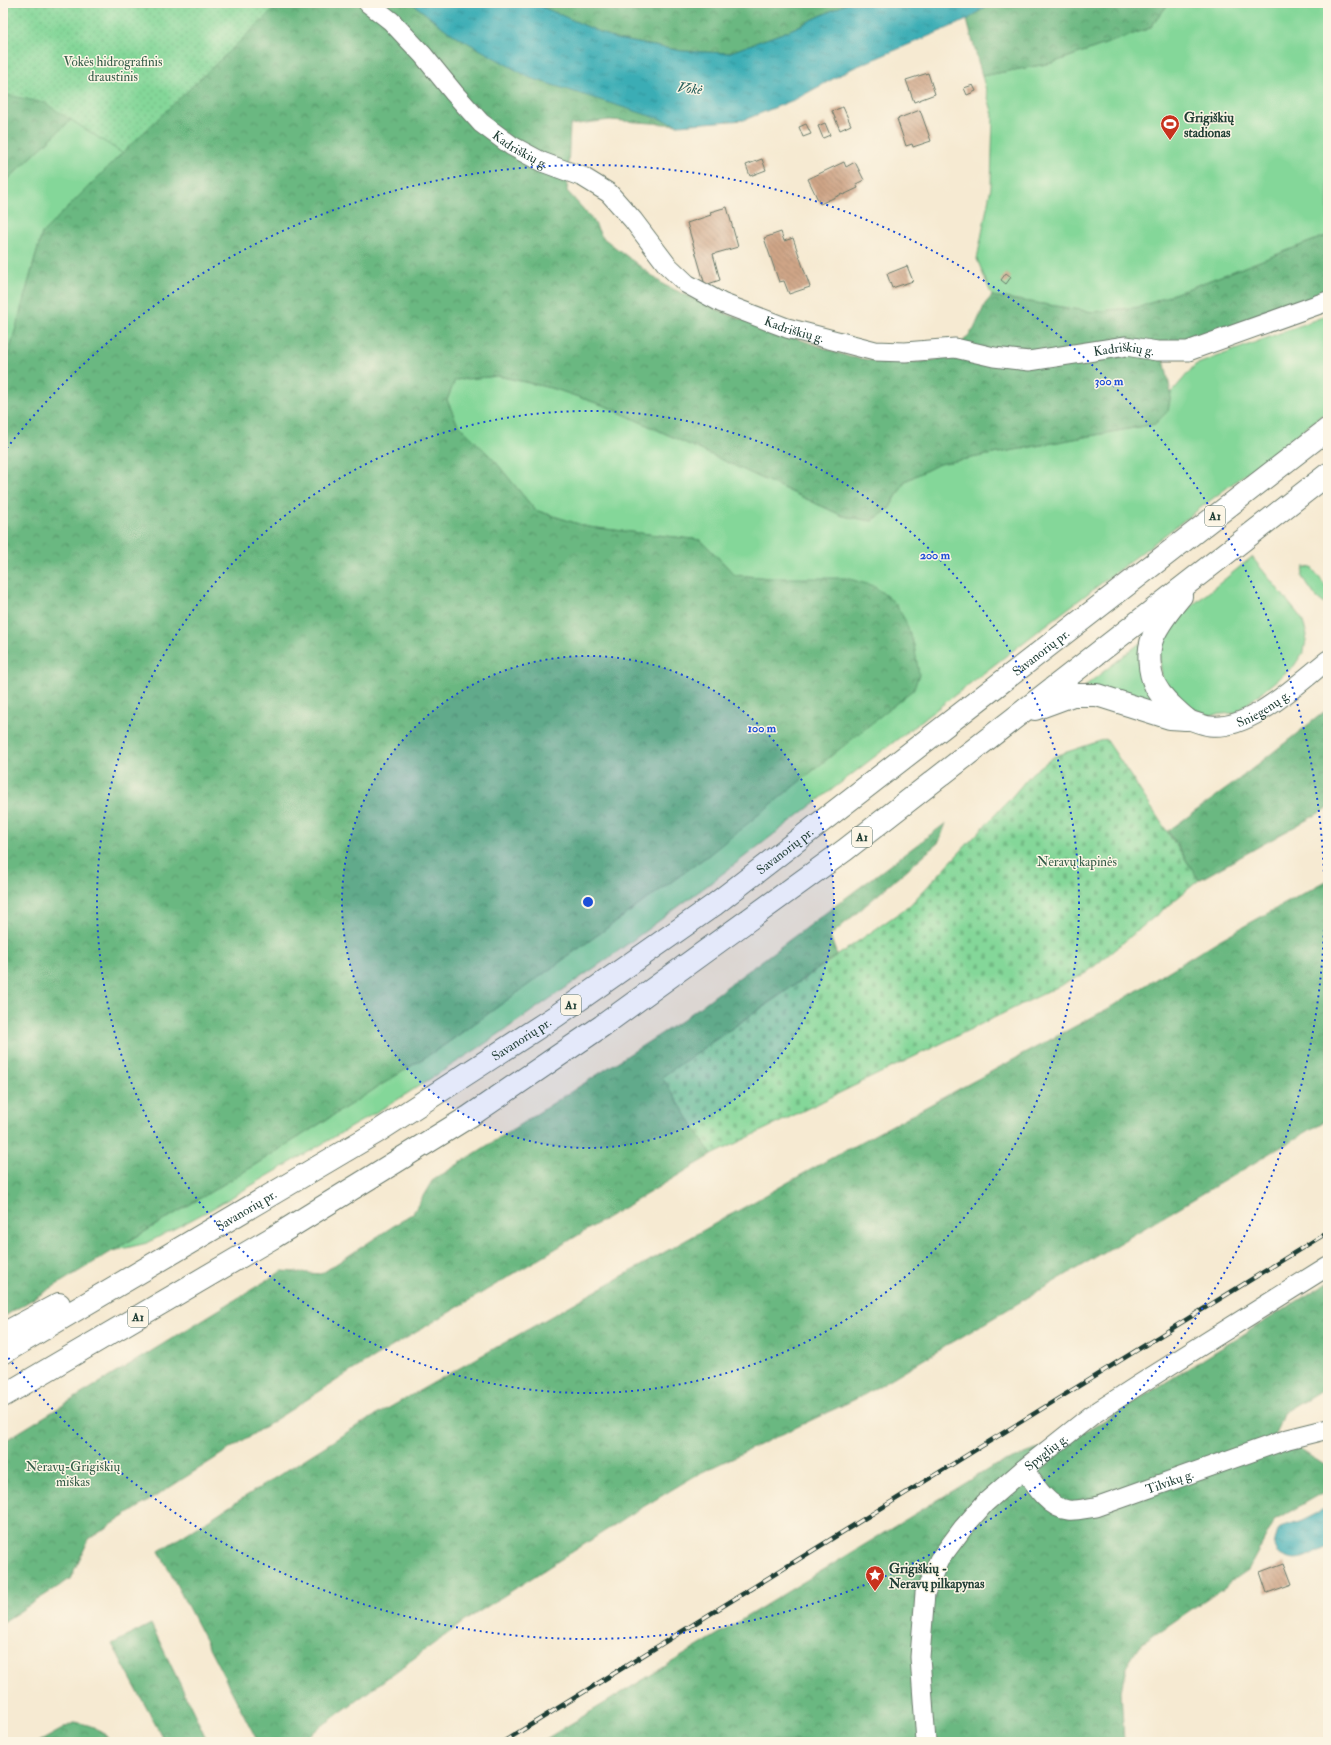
<svg xmlns="http://www.w3.org/2000/svg" width="1331" height="1745" font-family="'IM FELL Double Pica',serif">
<style>
.grass{fill:#84d799;stroke:#528a66}
.forest{fill:url(#forest-crowns);stroke:#457a5a}
.cemetery{fill:url(#cemetery-stones);stroke:#528a66}
.park{fill:url(#park-dots);stroke:#528a66}
.water{fill:url(#water-ripples);stroke:#2d7574}
.building{fill:url(#building-back-hatch)}
.lines{fill:none;stroke-linecap:round;stroke-linejoin:round}
.minor-casing{stroke:#6a7a6b;stroke-width:21}
.trunk-casing{stroke:#6a7a6b;stroke-width:24}
.minor{stroke:#fff;stroke-width:19}
.trunk{stroke:#fff;stroke-width:22}
.rail-casing{stroke:#1f3d34;stroke-width:4.5}
.rail{stroke:#fcf5e5;stroke-width:3;stroke-dasharray:9;stroke-linecap:butt}
.ring{fill:none;stroke:#1d4ed8;stroke-width:2;stroke-dasharray:2 4}
.labels{text-anchor:middle;stroke-width:3;stroke-linejoin:round;paint-order:stroke}
.shield{fill:#fcf5e5;stroke:#617469;stroke-width:1}
.shield-label{font-size:12px;font-weight:bold;fill:#1f3d34}
.park-label{font-size:13px;fill:#335c48;stroke:#fcf5e5}
.poi-label{font-size:13px;font-weight:bold;fill:#1f3d34;stroke:#fcf5e5;text-anchor:start}
.street-label{font-size:13px;fill:#1f3d34;stroke:#fcf5e5}
.water-label{font-size:14px;font-style:italic;fill:#275f5b;stroke:#fcf5e5}
.centre{fill:#1d4ed8;stroke:#fcf5e5;stroke-width:2}
.ring-label{font-size:12px;text-anchor:middle;font-weight:bold;fill:#1d4ed8;stroke:#fcf5e5;stroke-width:3;stroke-linejoin:round;paint-order:stroke}
</style>
<defs>
<pattern id="forest-crowns" width="20" height="18" patternUnits="userSpaceOnUse"><rect width="20" height="18" fill="#6bb881"/><path d="M2 6a3 3 0 1 1 6 0M12 15a3 3 0 1 1 6 0" fill="none" stroke="#57976a"/></pattern>
<pattern id="cemetery-stones" width="16" height="16" patternUnits="userSpaceOnUse"><rect width="16" height="16" fill="#84d799"/><path d="M2 7V4a2 2 0 0 1 4 0v3zM10 15v-3a2 2 0 0 1 4 0v3z" fill="#72b984"/></pattern>
<pattern id="park-dots" width="8" height="8" patternUnits="userSpaceOnUse"><rect width="8" height="8" fill="#84d799"/><path d="M2 2h.1M6 6h.1" fill="none" stroke="#72b984" stroke-width="1.8" stroke-linecap="round"/></pattern>
<pattern id="water-ripples" width="26" height="14" patternUnits="userSpaceOnUse"><rect width="26" height="14" fill="#3badb5"/><path d="M2 4q2-2 4 0t4 0M15 11q2-2 4 0t4 0" fill="none" stroke="#318e94"/></pattern>
<pattern id="building-back-hatch" width="6" height="6" patternUnits="userSpaceOnUse"><rect width="6" height="6" fill="#cfa587"/><path d="M-1 5l2 2M0 0l6 6M5-1l2 2" fill="none" stroke="#a7886f"/></pattern>
</defs>
<rect width="100%" height="100%" fill="#fcf5e5"/>
<filter id="ink" filterUnits="userSpaceOnUse"><feTurbulence type="fractalNoise" baseFrequency=".025" numOctaves="2"/><feDisplacementMap in="SourceGraphic" scale="8" xChannelSelector="R" yChannelSelector="G"/><feConvolveMatrix kernelMatrix="1 2 1 2 8 2 1 2 1" color-interpolation-filters="sRGB"/></filter>
<filter id="wash" filterUnits="userSpaceOnUse"><feTurbulence type="fractalNoise" baseFrequency=".012" numOctaves="4" result="noise"/><feDisplacementMap in="SourceGraphic" scale="16" xChannelSelector="R" yChannelSelector="G"/><feGaussianBlur stdDeviation="0.9" result="paint"/><feColorMatrix in="noise" values="0 0 0 0 0 0 0 0 0 0 0 0 0 0 0 0 0 1.4 0 .05"/><feComposite in="paint" operator="in"/></filter>
<g filter="url(#wash)">
<rect width="100%" height="100%" fill="#f6ead2"/>
<path class="grass" d="M1169,3H1328V235L1140,307L1093,312L992,296L977,259L991,187L993,115L982,76L1052,63L1150,28Z
M78,113L160,115L42,233L3,375V184Z
M1328,315V411L1037,632L709,884L607,959L483,1045L397,1100L208,1211L147,1243L113,1251L242,1173L446,1044L710,854L770,578L735,575L701,540L588,527L535,510L494,460L457,423L447,400L455,380L498,376L555,389L608,407L843,516L872,521L889,509L905,481L939,464L1155,424L1168,411L1171,393L1195,365Z
M1252,557L1302,619L1307,635L1304,651L1294,666L1236,713L1209,715L1184,705L1163,687L1158,643L1172,622Z
M1304,567L1312,568L1328,589V607L1316,597L1302,577Z
M1140,643L1158,707L1085,686Z"/>
<path class="forest" d="M3,3L78,113L3,184Z
M268,3H412L449,32L607,101L679,125L610,120L570,125L567,191L593,220L602,237L664,285L732,316L850,357L884,362H914L935,360L952,354L974,329L985,304L992,296L1093,312L1140,307L1328,235V294L1164,359L1171,393L1168,411L1155,424L939,464L905,481L889,509L872,521L843,516L608,407L555,389L499,376L455,380L447,400L457,423L494,460L535,510L588,527L701,540L735,575L770,578H846L874,586L895,603L905,620L914,645L919,674L914,689L710,854L446,1044L242,1173L3,1317V375L42,233L160,115Z
M533,3H848L788,31L728,53L682,51L616,39Z
M991,3H1169L1150,28L1052,63L982,76L967,20Z
M1328,709V808L1199,880L1168,831L1229,787Z
M946,823L939,842L830,936L837,955L662,1077L712,1155L353,1370L89,1539L70,1579L3,1622V1442L282,1271L321,1274L413,1213L432,1181L681,1021Z
M1328,880V1119L862,1396L698,1474L633,1513L466,1620L300,1742H258L159,1551L357,1426L826,1161L1109,1008L1221,939Z
M1328,1282V1386L1283,1413L1275,1434L1326,1466L1328,1470V1490L1275,1520L1248,1570L1140,1645L1126,1667L1121,1691L1124,1742H541L992,1467L1092,1428Z
M151,1624L208,1742H165L112,1644Z
M75,1722C90,1725 103,1728 110,1742H39Z"/>
<path class="cemetery" d="M1106,739L1199,880L1086,973L712,1155L662,1077L909,906L1009,800L1032,773L1055,756Z"/>
<path class="park" d="M3,3H280L122,153L45,103L3,94Z"/>
<path class="water" d="M412,3H533L616,39L682,51L728,53L788,31L848,3H991L967,20L853,68L796,99L744,120L679,125L530,78L449,32Z
M1328,1507V1547C1308,1555 1299,1568 1277,1553L1274,1546L1278,1530L1281,1527L1302,1520Z"/>
<g id="blocks">
<path class="building" d="M928,73L935,94L914,102L906,80Z
M973,85L976,91L967,95L964,88Z
M843,107L851,125L840,130L832,111Z
M920,110L931,141L913,147L912,144L906,146L897,119Z
M825,123L830,135L823,138L818,126Z
M806,124L811,134L803,137L799,127Z
M762,159L766,170L750,176L746,165Z
M844,162L846,167L855,162L864,180L856,184L858,188L843,195L842,194L820,204L808,179Z
M727,207L738,247L713,254L720,280L705,285L687,223L711,215L710,212Z
M781,232L784,241L793,238L810,287L789,294L784,281L779,282L764,238Z
M907,266L913,281L892,288L887,274Z
M1006,273L1011,277L1006,284L1001,280Z
M1284,1563L1292,1584L1267,1593L1260,1572Z"/>
</g>
</g>
<g filter="url(#ink)">
<use href="#blocks" fill-opacity="0" stroke="#6a7a6b" stroke-width="1"/>
<g class="lines">
<defs>
<g id="minor">
<path id="s1" d="M368,3L391,21L423,55L454,93L481,123L512,146L542,162L583,177L609,193L633,220L667,265L687,284L722,303L787,328L875,351L905,352L955,348L994,357L1029,361L1126,346L1157,351H1188L1328,301"/>
<path id="s2" d="M1186,719C1193,721 1202,725 1210,726C1250,731 1298,683 1328,660"/>
<path id="s3" d="M1024,1469C1034,1484 1048,1508 1068,1510C1077,1511 1087,1508 1096,1507L1288,1439L1328,1429"/>
<path id="s4" d="M926,1742L920,1657L925,1593L939,1560L963,1528L985,1503L1024,1469L1092,1415L1140,1384L1328,1266"/>
</g>
<g id="trunk">
<path d="M1181,596C1171,608 1159,623 1153,637C1147,651 1149,672 1155,685C1162,699 1175,709 1186,719"/>
<path d="M1035,709L1073,695H1097L1170,718L1186,719"/>
<path d="M3,1334L59,1304"/>
<path id="s5" d="M3,1353L377,1132L556,1016L714,905L1328,429"/>
<path d="M3,1396L274,1237L470,1116L602,1026L845,850L1328,474"/>
</g>
</defs>
<use href="#minor" class="minor-casing"/>
<use href="#trunk" class="trunk-casing"/>
<use href="#minor" class="minor"/>
<use href="#trunk" class="trunk"/>
<defs>
<path id="rail" d="M503,1742L1328,1232"/>
</defs>
<use href="#rail" class="rail-casing"/>
<use href="#rail" class="rail"/>
</g>
</g>
<circle cx="588" cy="902" r="246" fill="#1d4ed8" fill-opacity=".12"/>
<g class="ring">
<circle cx="588" cy="902" r="246"/>
<circle cx="588" cy="902" r="491"/>
<path d="M3 453A737 737 0 1 1 3 1351"/>
</g>
<defs>
<symbol id="stadium-pin" viewBox="-11 -11 22 30"><path d="M0 17L-7.5 6A9.5 9.5 0 1 1 7.5 6Z" fill="#c8321e" stroke="#fcf5e5"/><path d="M0-5a6.5 5 0 1 0 0 10a6.5 5 0 1 0 0-10ZM-3.5-1.8h7v3.6h-7Z" fill="#fff"/></symbol>
<symbol id="sight-pin" viewBox="-11 -11 22 30"><path d="M0 17L-7.5 6A9.5 9.5 0 1 1 7.5 6Z" fill="#c8321e" stroke="#fcf5e5"/><path d="M0-6L1.8-2.2L6-1.7L2.9 1.2L3.7 5.4L0 3.3L-3.7 5.4L-2.9 1.2L-6-1.7L-1.8-2.2Z" fill="#fff"/></symbol>
</defs>
<g fill-rule="evenodd">
<use href="#stadium-pin" x="1159" y="113" width="22" height="30"/>
<use href="#sight-pin" x="864" y="1564" width="22" height="30"/>
</g>
<g class="labels">
<g class="shield">
<rect x="1205" y="506" width="20" height="20" rx="3"/>
<rect x="852" y="827" width="20" height="20" rx="3"/>
<rect x="561" y="995" width="20" height="20" rx="3"/>
<rect x="128" y="1307" width="20" height="20" rx="3"/>
</g>
<g class="shield-label">
<text x="1215" y="520">A1</text>
<text x="862" y="841">A1</text>
<text x="571" y="1009">A1</text>
<text x="138" y="1321">A1</text>
</g>
<g class="park-label">
<text x="113" y="66">Vokės hidrografinis<tspan x="113" dy="15">draustinis</tspan></text>
<text x="1077" y="866">Neravų kapinės</text>
<text x="73" y="1471">Neravų-Grigiškių<tspan x="73" dy="15">miškas</tspan></text>
</g>
<g class="poi-label">
<text x="1184" y="122">Grigiškių<tspan x="1184" dy="15">stadionas</tspan></text>
<text x="889" y="1573">Grigiškių -<tspan x="889" dy="15">Neravų pilkapynas</tspan></text>
</g>
<g class="street-label">
<text dy="5" stroke="none"><textPath href="#s1" startOffset="213">Kadriškių g.</textPath></text>
<text dy="5" stroke="none"><textPath href="#s1" startOffset="549">Kadriškių g.</textPath></text>
<text dy="5" stroke="none"><textPath href="#s1" startOffset="884">Kadriškių g.</textPath></text>
<text dy="5" stroke="none"><textPath href="#s5" startOffset="1254">Savanorių pr.</textPath></text>
<text dy="5" stroke="none"><textPath href="#s2" startOffset="82">Sniegenų g.</textPath></text>
<text dy="5" stroke="none"><textPath href="#s5" startOffset="930">Savanorių pr.</textPath></text>
<text dy="5" stroke="none"><textPath href="#s5" startOffset="606">Savanorių pr.</textPath></text>
<text dy="5" stroke="none"><textPath href="#s5" startOffset="282">Savanorių pr.</textPath></text>
<text dy="5" stroke="none"><textPath href="#s4" startOffset="338">Spyglių g.</textPath></text>
<text dy="5" stroke="none"><textPath href="#s3" startOffset="168">Tilvikų g.</textPath></text>
</g>
<g class="water-label">
<text transform="translate(690 88) rotate(6)" y="5">Vokė</text>
</g>
</g>
<circle cx="588" cy="902" r="6" class="centre"/>
<g class="ring-label">
<text x="1109" y="385">300 m</text>
<text x="935" y="559">200 m</text>
<text x="762" y="732">100 m</text>
</g>
<rect width="1331" height="1745" fill="none" stroke="#fcf5e5" stroke-width="16"/>
</svg>
